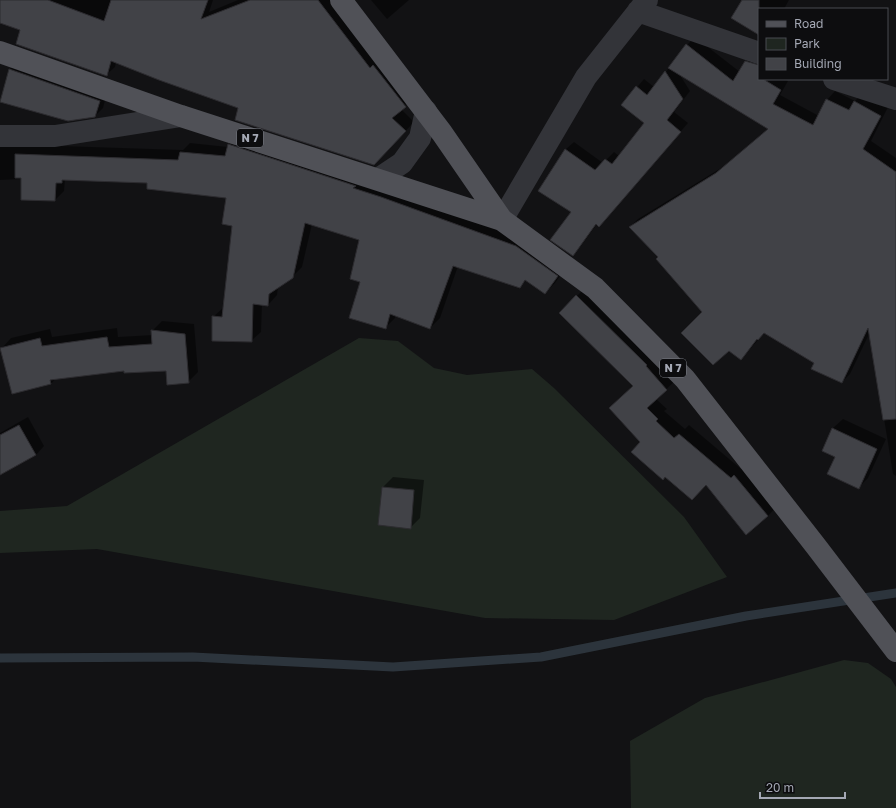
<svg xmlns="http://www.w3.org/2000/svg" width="896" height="808" font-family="'Golos Text',sans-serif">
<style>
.green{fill:#1f2620}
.shadow{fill:#0007}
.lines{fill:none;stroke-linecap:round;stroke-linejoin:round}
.stream{stroke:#2c343c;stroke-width:9}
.building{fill:#414247;stroke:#2d2c30}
.minor{stroke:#333439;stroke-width:22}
.primary{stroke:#505157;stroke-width:22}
.labels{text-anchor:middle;stroke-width:3;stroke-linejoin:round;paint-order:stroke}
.shield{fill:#0d0d0f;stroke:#777a82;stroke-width:1}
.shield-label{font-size:11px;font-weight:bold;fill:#a4a8b4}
</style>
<rect width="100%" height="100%" fill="#121214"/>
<path class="green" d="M359,338L398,341L434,368L467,375L532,369L554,388L684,517L727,577L614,620L485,618L97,549L0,553V511L67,506Z
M844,660L868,663L891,679L896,687V808H631L630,741L705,698Z"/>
<path class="shadow" d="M0,0H213L209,12L238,0H333L414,97L401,109L414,122L383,155L239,107L116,62L115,67L106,75L21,30L0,22Z
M371,0H409L387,19Z
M743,0H789L784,9H759V34Z
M695,37L740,72L751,58L759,63V79H785L788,81L780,95L819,116L827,100L835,91L855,101L863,93L888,107L871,141L896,158V476L893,474L870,332L850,374L842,382L815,362L765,332L741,359L660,257L630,227L638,219L726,165L769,128L680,75L690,91L674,112L688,123L606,218L597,224L580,247L572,255L573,212L540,191L566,149L574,142L603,163L614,152L619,156L645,123L623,104L644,79L654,87L687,45Z
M18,61L107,93L103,108L95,116L1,101L10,69Z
M238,135L525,236L567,266L555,283L545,293L526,280L519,287L458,266L440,318L430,328L396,315L395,318L385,328L361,281V239L312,224L302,267L292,277L278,287L277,295L268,305L262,304L261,332L251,341L213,317L224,307L233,225L228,197L149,182L65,179L64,191L55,200L22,179L0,180V144L183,150L190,143L228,147Z
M587,286L676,380L656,399L667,409L664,411L685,429L689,425L741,469L744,466L777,506L768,516L706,484L641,442L634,386L560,313Z
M162,321L194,324L198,372L188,382L167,370H125L56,378L51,384L2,348L11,338L50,329L52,337L117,328L118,337L153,335L152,331Z
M28,417L44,446L36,455L0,474V433Z
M843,419L886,439L868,478L858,488L837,457L823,450L833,428Z
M393,477L424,480L420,518L410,528L383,487Z"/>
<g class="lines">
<path class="stream" d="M0,658L193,657L393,667L541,657L746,616L896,593"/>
</g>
<path class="building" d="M0,0H48L104,21L111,0H208L201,19L250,0H318L370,68L373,65L406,107L392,118L406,131L374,165L235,120L238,108L159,80L111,61L107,76L16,44L20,30L0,23Z
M742,0H759V35L731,18Z
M686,44L733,81L745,61L759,65V79H763L781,90L773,104L813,125L826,99L849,110L854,101L881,116L863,149L896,172V419L883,420L868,328L842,383L811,369L814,363L764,333L758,340L757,339L741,360L729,351L713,365L681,333L702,312L656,259L658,257L629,227L716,173L768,129L668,68Z
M9,69L100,101L95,117L68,121L0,102Z
M665,71L683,99L667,120L681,132L599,227L596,224L573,256L550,240L571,212L538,191L565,149L595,170L605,159L612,164L644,123L621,105L636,86L647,95Z
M228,144L356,186L353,188L381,197L516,246L558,276L545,294L525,280L520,288L453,266L430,329L390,314L386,329L349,318L360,282L350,279L359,240L305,223L293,278L269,294L268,306L253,304L252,342L212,341V316L222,317L232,226L222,224L226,198L147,189V183L62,180V183H56L55,201L21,200V178H15V154L178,160L180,152L225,156Z
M576,295L647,365L646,366L667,390L647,408L658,419L656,421L674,438L679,434L731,478L734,475L768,516L746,535L706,485L692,500L665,477L663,480L631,452L640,442L609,408L633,386L559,313Z
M151,330L185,334L189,383L167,385L166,371L124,373V371L50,380L51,384L12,394L0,348L40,338L42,346L107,337L109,347L152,344Z
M19,425L36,455L0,475V435Z
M832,428L877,449L859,489L827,474L835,457L822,451Z
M382,487L414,490L411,529L378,525Z"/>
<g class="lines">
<path class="minor" d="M638,11L759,53
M834,79L896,99
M0,136H55L181,116
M378,179L402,163L420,138L426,111
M502,220L586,77L647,0"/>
<path class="primary" d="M341,0L442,133L502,220
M0,52L181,116L502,220L595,288L685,379L815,545L896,651"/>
</g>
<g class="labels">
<g class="shield">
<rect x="237" y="129" width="26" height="18" rx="3"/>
<rect x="660" y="359" width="26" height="18" rx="3"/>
</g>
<g class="shield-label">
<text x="250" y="142">N 7</text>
<text x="673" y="372">N 7</text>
</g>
</g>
<rect x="758" y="8" width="130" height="72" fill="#0d0d0f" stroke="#494b51"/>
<rect x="766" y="21" width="20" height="6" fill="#505157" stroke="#494b51"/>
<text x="794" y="28" font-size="12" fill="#a4a8b4">Road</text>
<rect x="766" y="38" width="20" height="12" fill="#1f2620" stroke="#494b51"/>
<text x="794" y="48" font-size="12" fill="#a4a8b4">Park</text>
<rect x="766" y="58" width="20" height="12" fill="#414247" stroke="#494b51"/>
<text x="794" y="68" font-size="12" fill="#a4a8b4">Building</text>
<path d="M760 792v6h85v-6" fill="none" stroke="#a4a8b4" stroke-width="2"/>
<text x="766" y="792" font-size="12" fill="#a4a8b4" stroke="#0d0d0f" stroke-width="3" paint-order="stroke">20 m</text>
</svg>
